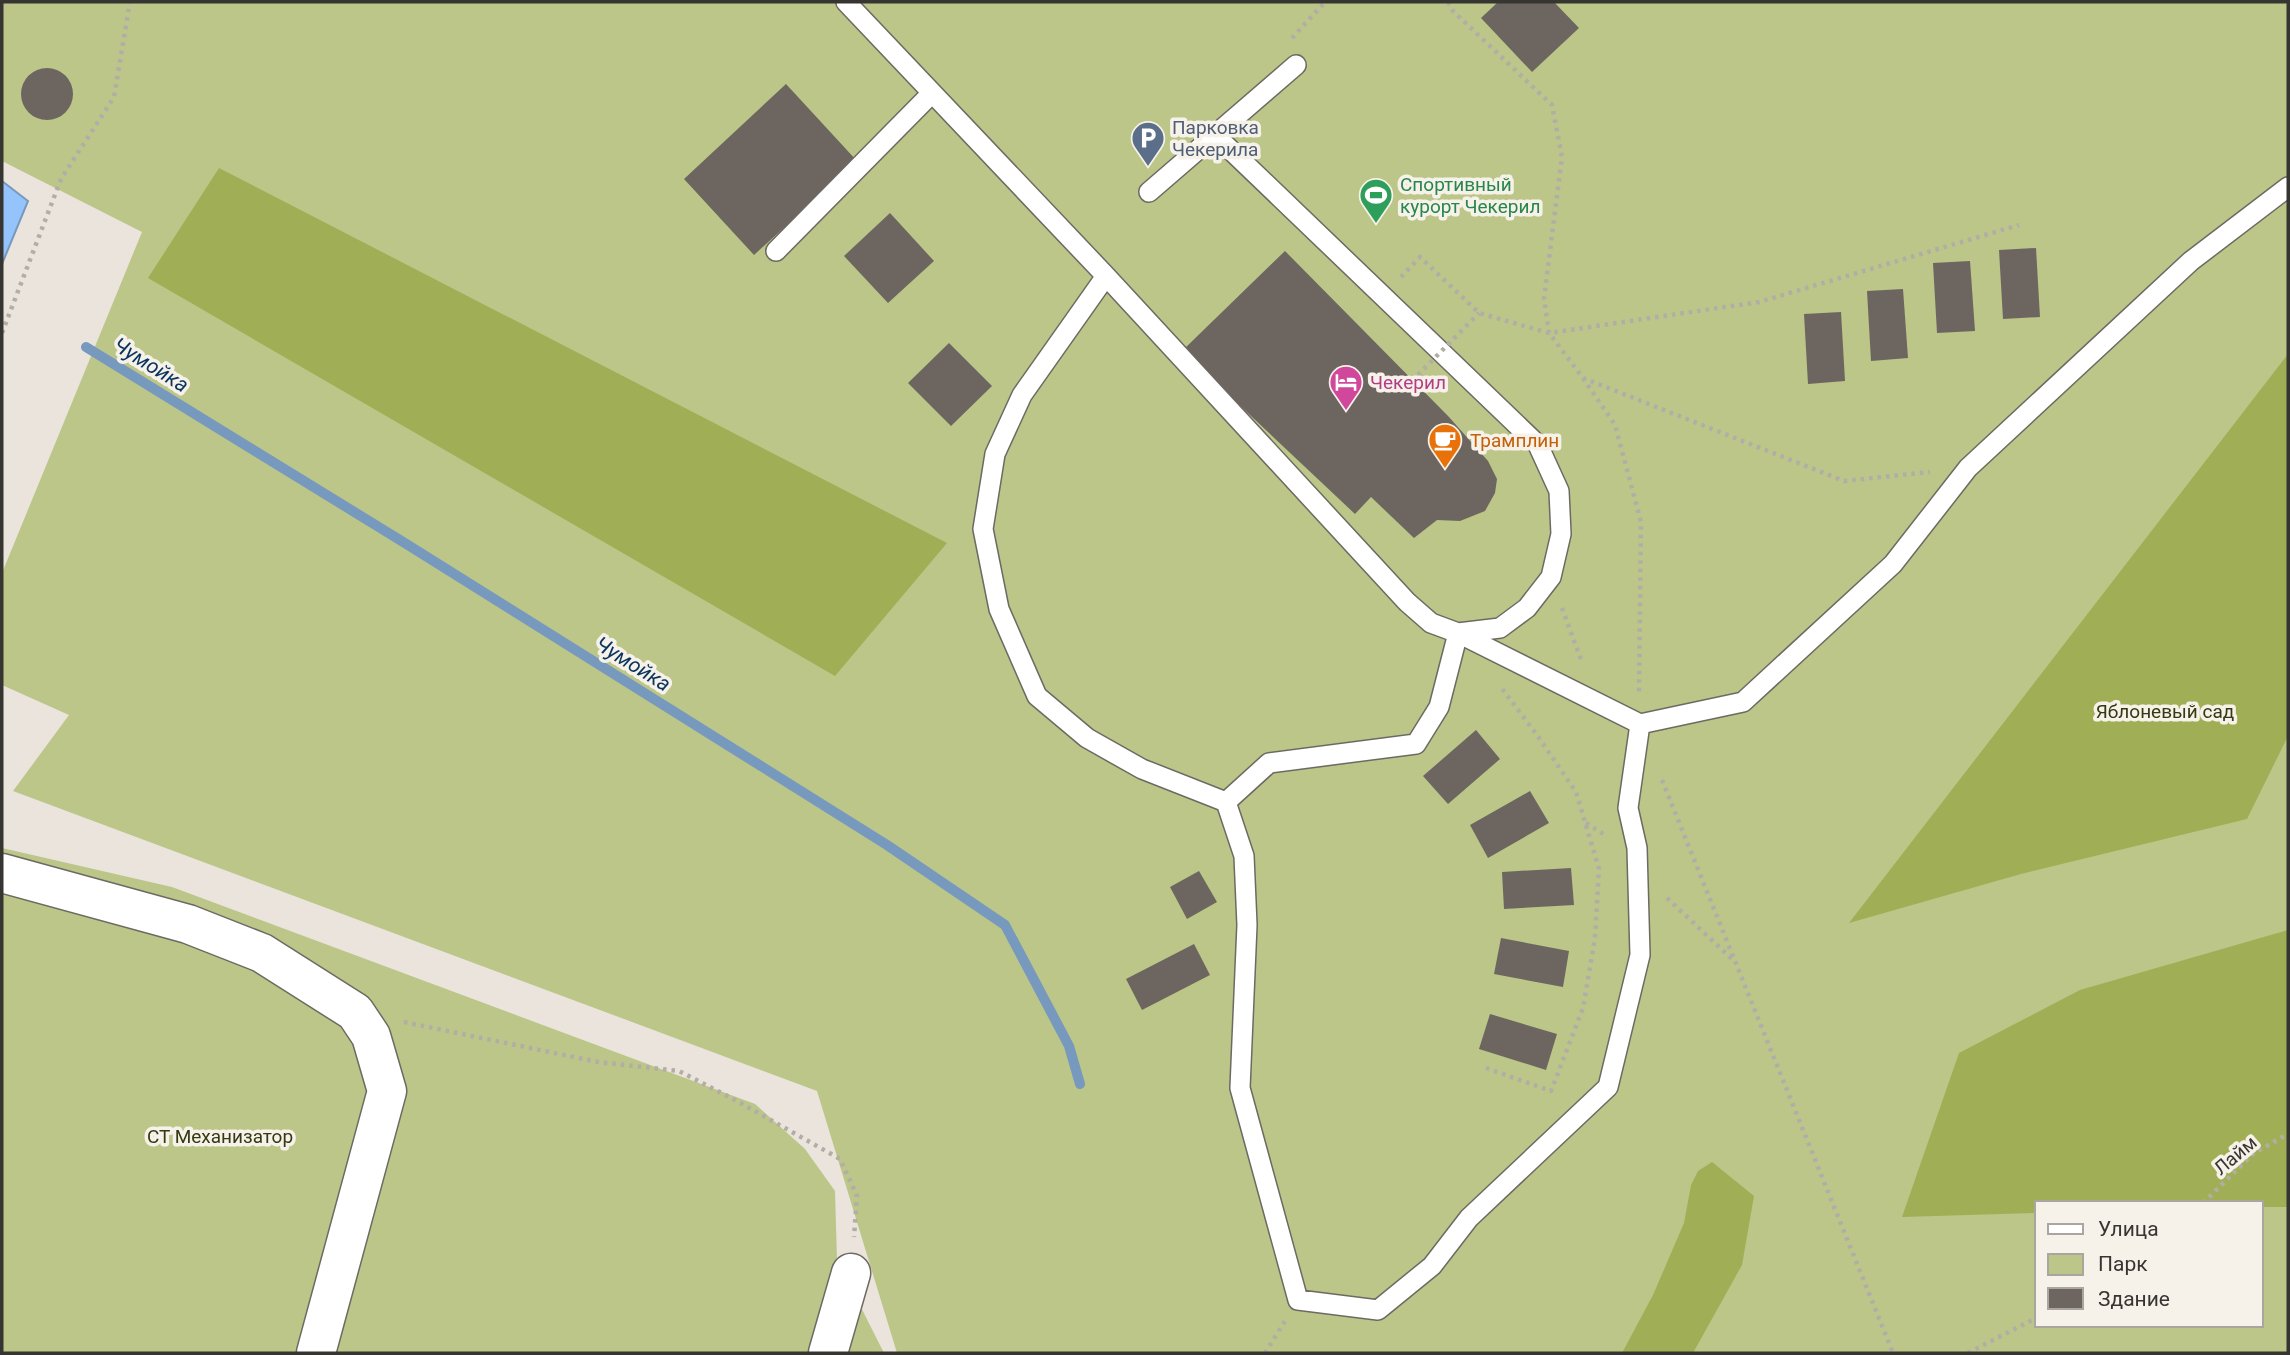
<svg xmlns="http://www.w3.org/2000/svg" width="2290" height="1355" font-family="Roboto,sans-serif">
<style>
.green{fill:#bbc688;fill-rule:evenodd}
.forest{fill:#a0af55}
.water{fill:#94c4fb;stroke:#7899be;stroke-width:2}
.lines{fill:none;stroke-linecap:round;stroke-linejoin:round}
.stream{stroke:#7899be;stroke-width:10}
.building{fill:#6d6660}
.lane-casing{stroke:#6e6962;stroke-width:22}
.street-casing{stroke:#6e6962;stroke-width:41}
.path{stroke:#b2aea7;stroke-width:4.5;stroke-dasharray:3.5 5;stroke-linecap:butt}
.lane{stroke:#fff;stroke-width:19}
.street{stroke:#fff;stroke-width:38}
.path-bridge{stroke:#b2aea7;stroke-width:4.5;stroke-dasharray:3.5 5;stroke-linecap:butt}
.labels{text-anchor:middle;stroke-width:7;stroke-linejoin:round;paint-order:stroke}
.service-label{font-size:19px;fill:#4e5e75;stroke:#f7f2e9;text-anchor:start}
.leisure-label{font-size:19px;fill:#27864d;stroke:#f7f2e9;text-anchor:start}
.hotel-label{font-size:19px;fill:#b23c85;stroke:#f7f2e9;text-anchor:start}
.food-label{font-size:19px;fill:#c56008;stroke:#f7f2e9;text-anchor:start}
.park-label{font-size:19px;fill:#333912;stroke:#f7f2e9}
.street-label{font-size:19px;fill:#373531;stroke:#f7f2e9}
.water-label{font-size:21px;font-style:italic;fill:#09345f;stroke:#f7f2e9}
</style>
<rect width="100%" height="100%" fill="#eae4dc"/>
<path class="green" d="M2,2H2288V1353H897L817,1091L13,791L69,715L2,685V573L142,232L2,161ZM2036,1203H2260V1325H2036Z
M2,848L172,887L755,1104L805,1149L835,1191L837,1260L884,1353H2Z"/>
<path class="forest" d="M219,168L947,543L835,676L148,278Z
M2288,354V736L2247,819L2021,874L1849,923Z
M2288,930V1207H2260V1203H2036V1213L1902,1217L1959,1053L2080,990Z
M1712,1162L1754,1196L1742,1265L1693,1353H1622L1653,1295L1684,1223L1691,1185L1698,1171Z"/>
<path class="water" d="M2,181L28,201L2,264Z"/>
<g class="lines">
<path class="stream" d="M86,347L408,545L887,845L1005,925L1069,1046L1080,1084"/>
</g>
<path class="building" d="M1498,2H1554L1579,28L1532,72L1481,18Z
M21 94a26 26 0 1 1 52 0a26 26 0 1 1-52 0Z
M786,84L857,161L754,255L684,179Z
M890,213L934,261L888,303L844,256Z
M2036,248L2040,317L2003,319L1999,250Z
M1285,251L1449,417L1488,461L1497,479L1495,493L1485,511L1460,521L1437,520L1414,538L1371,497L1355,514L1182,351Z
M1970,261L1975,331L1937,333L1933,263Z
M1903,289L1908,358L1871,361L1867,291Z
M1841,312L1845,381L1808,384L1804,314Z
M949,343L992,386L951,426L908,383Z
M1476,730L1500,759L1448,804L1423,776Z
M1530,791L1549,823L1488,858L1470,825Z
M1571,868L1574,905L1504,909L1502,872Z
M1199,871L1217,902L1187,919L1170,887Z
M1501,938L1569,951L1563,987L1494,974Z
M1194,944L1210,975L1142,1010L1126,979Z
M1490,1014L1557,1034L1546,1070L1479,1049Z"/>
<g class="lines">
<defs>
<path id="lane" d="M846,2L1106,276L1407,602L1431,623L1458,633L1500,628L1527,608L1551,577L1561,534L1559,491L1538,445L1215,135
M1149,192L1296,65
M776,251L932,93
M1106,276L1022,395L995,454L983,529L999,609L1037,696L1087,738L1142,769L1226,802L1244,856L1247,925L1240,1088L1298,1300L1378,1310L1432,1266L1469,1218L1608,1087L1640,955L1637,848L1628,808L1640,724
M1226,802L1269,763L1416,744L1439,707L1458,633L1640,724L1743,702L1893,564L1968,468L2191,261L2288,187"/>
<path id="street" d="M2,873L188,924L262,953L355,1012L371,1036L387,1091L316,1353
M828,1353L851,1273"/>
</defs>
<use href="#lane" class="lane-casing"/>
<use href="#street" class="street-casing"/>
<path class="path" d="M1448,2L1453,11L1552,105L1562,157L1544,298L1549,333L1583,378L1844,481L1930,472
M1292,38L1325,2
M1401,277L1420,257L1479,313L1549,333L1759,302L2019,225
M2,333L61,179L114,97L130,2
M1583,378L1615,425L1641,522L1639,692
M1562,608L1582,662
M1662,780L1893,1353
M1586,823L1605,835
M1667,898L1732,959
M404,1022L598,1062L679,1071L737,1101L840,1159L857,1196L854,1237
M1486,1068L1551,1091L1583,1008L1595,938L1599,869L1576,792L1537,735L1500,686
M2203,1203L2254,1153L2288,1134
M1265,1353L1285,1321
M1968,1353L2036,1318"/>
<use href="#lane" class="lane"/>
<use href="#street" class="street"/>
<path class="path-bridge" d="M1412,381L1479,313"/>
</g>
<defs>
<symbol id="parking-pin" viewBox="-11 -11 22 30"><path d="M0 17L-7.5 6A9.5 9.5 0 1 1 7.5 6Z" fill="#5c6f8a" stroke="#f7f2e9"/><path d="M-3.5-5.5H1a3.5 3.5 0 0 1 0 7H-1V5.5H-3.5ZM-1-3.4V-.6H.8a1.4 1.4 0 0 0 0-2.8Z" fill="#fff"/></symbol>
<symbol id="stadium-pin" viewBox="-11 -11 22 30"><path d="M0 17L-7.5 6A9.5 9.5 0 1 1 7.5 6Z" fill="#2e9e5b" stroke="#f7f2e9"/><path d="M0-5a6.5 5 0 1 0 0 10a6.5 5 0 1 0 0-10ZM-3.5-1.8h7v3.6h-7Z" fill="#fff"/></symbol>
<symbol id="hotel-pin" viewBox="-11 -11 22 30"><path d="M0 17L-7.5 6A9.5 9.5 0 1 1 7.5 6Z" fill="#d1479c" stroke="#f7f2e9"/><path d="M-6-4.5h1.5V1H6V5H4.5V3h-9V5H-6ZM-4 0a1.8 1.8 0 1 1 3.6 0ZM.5 0V-2.5h3Q6-2.5 6 0Z" fill="#fff"/></symbol>
<symbol id="cafe-pin" viewBox="-11 -11 22 30"><path d="M0 17L-7.5 6A9.5 9.5 0 1 1 7.5 6Z" fill="#e8710a" stroke="#f7f2e9"/><path d="M-5.5-4.5H6V0H3Q3 3.5 0 3.5H-2.5Q-5.5 3.5-5.5 0ZM3-3.2v2h1.7v-2ZM-6 4.5H4V6H-6Z" fill="#fff"/></symbol>
</defs>
<g fill-rule="evenodd">
<use href="#parking-pin" x="1129" y="119" width="38" height="52"/>
<use href="#stadium-pin" x="1357" y="176" width="38" height="52"/>
<use href="#hotel-pin" x="1327" y="363" width="38" height="52"/>
<use href="#cafe-pin" x="1426" y="421" width="38" height="52"/>
</g>
<g class="labels">
<g class="service-label">
<text x="1172" y="134">Парковка<tspan x="1172" dy="22">Чекерила</tspan></text>
</g>
<g class="leisure-label">
<text x="1400" y="191">Спортивный<tspan x="1400" dy="22">курорт Чекерил</tspan></text>
</g>
<g class="hotel-label">
<text x="1370" y="389">Чекерил</text>
</g>
<g class="food-label">
<text x="1470" y="447">Трамплин</text>
</g>
<g class="park-label">
<text x="2165" y="718">Яблоневый сад</text>
<text x="220" y="1143">СТ Механизатор</text>
</g>
<g class="street-label">
<text transform="translate(2235 1155) rotate(-40)" y="7">Лайм</text>
</g>
<g class="water-label">
<text transform="translate(151 365) rotate(32)" y="7">Чумойка</text>
<text transform="translate(633 664) rotate(32)" y="7">Чумойка</text>
</g>
</g>
<rect width="2290" height="1355" fill="none" stroke="#373531" stroke-width="7"/>
<rect x="2035" y="1201" width="228" height="126" fill="#f7f2e9" stroke="#aaa69f" stroke-width="2"/>
<rect x="2048" y="1224" width="35" height="10" fill="#ffffff" stroke="#aaa69f" stroke-width="2"/>
<text x="2098" y="1236" font-size="21" fill="#373531">Улица</text>
<rect x="2048" y="1254" width="35" height="21" fill="#bbc688" stroke="#aaa69f" stroke-width="2"/>
<text x="2098" y="1271" font-size="21" fill="#373531">Парк</text>
<rect x="2048" y="1288" width="35" height="21" fill="#6d6660" stroke="#aaa69f" stroke-width="2"/>
<text x="2098" y="1306" font-size="21" fill="#373531">Здание</text>
</svg>
